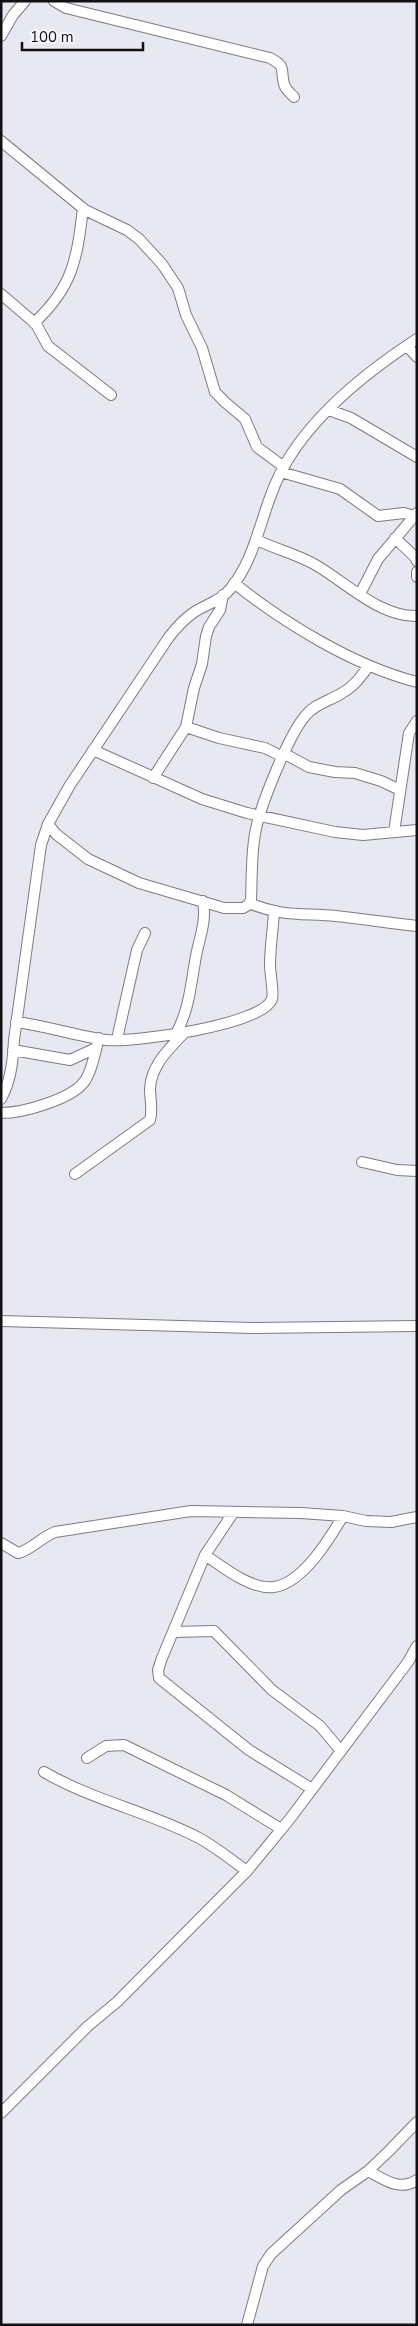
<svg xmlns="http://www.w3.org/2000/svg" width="418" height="2326" font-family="'Nunito Sans',sans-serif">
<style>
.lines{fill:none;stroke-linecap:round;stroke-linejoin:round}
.minor-casing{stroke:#7b7b84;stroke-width:12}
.minor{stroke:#fff;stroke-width:10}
</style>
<rect width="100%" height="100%" fill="#e8e8f2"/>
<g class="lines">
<defs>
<path id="minor" d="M54,1L66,8L270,58C287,67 280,69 284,84C285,89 291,94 294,97
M1,36L13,15L25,1
M1,141L85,210L127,230L139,239L162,264L178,288L186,315L202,348L215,392L226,403L245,419L257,447L284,467
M1,294L36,324L48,346L111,395
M34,323C73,287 77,259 83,208
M407,346L417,357
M329,410L351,418L417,457
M281,472L340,489L378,516L404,513L414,516
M395,538L415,557L417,561
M257,540C275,549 296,554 314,564C346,582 379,617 417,616
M417,572V577
M234,583C284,623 354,666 417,682
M360,594L378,559L417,513
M186,727L219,738L265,748L283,757
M93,750L202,799L247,813L335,832L363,835L417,830
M285,754L309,767L335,772L355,773L381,781L400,790
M153,778L186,727L194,688L202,664L206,636L209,627L220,610L223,595
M48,824L56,834L88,859L139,883L224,908H243L248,905L251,900C252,878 251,856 255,834C259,808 289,734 306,715C316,703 330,701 342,693C354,687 361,676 369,666
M394,832L409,733L417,721
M249,903C282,917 302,913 336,916C363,919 390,923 417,926
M16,1022C47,1026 76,1036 106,1040C132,1043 263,1025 272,999C274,993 270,973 270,965C270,947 273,929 274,912
M176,1034C189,1009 190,990 195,962C198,940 207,924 203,901
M117,1039L137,950L145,933
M13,1050L70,1060L96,1048
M1,1099C11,1080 13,1061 14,1040L41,845L48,824L70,785L169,637C176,628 183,620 193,613C206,604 221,601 231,588C253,561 259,526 271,495C294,429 360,376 417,339
M1,1113C22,1113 75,1099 86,1079C93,1068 95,1051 99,1038
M362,1162L397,1170L417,1171
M75,1174L150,1120C153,1110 150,1099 150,1089C151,1065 169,1049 184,1033
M1,1321L252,1328L417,1326
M233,1513L205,1555L162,1658L158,1670L159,1678L249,1750L312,1789
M1,1543L18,1553C29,1551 42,1537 55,1532L191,1511L301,1513L343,1516L366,1521L391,1522L417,1517
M205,1555C223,1567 251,1590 274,1587C303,1583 330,1538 343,1516
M173,1632L214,1631L272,1690L320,1726L341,1751
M87,1758L106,1746L124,1745L226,1795L281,1829
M44,1772C92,1800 149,1812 199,1838C216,1847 231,1860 247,1871
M1,2113L88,2026L117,2002L247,1871L289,1820L408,1662L417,1646
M368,2171C384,2179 399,2192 417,2180
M247,2325L263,2266L271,2254L341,2190L368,2171L389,2151L417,2122"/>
</defs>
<use href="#minor" class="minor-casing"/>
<use href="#minor" class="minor"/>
</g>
<rect width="418" height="2326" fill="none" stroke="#111114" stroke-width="5"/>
<path d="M22 42v8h121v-8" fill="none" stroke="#111114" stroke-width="2.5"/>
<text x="30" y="42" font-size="15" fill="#111114" stroke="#f5f6fe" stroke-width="4" paint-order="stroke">100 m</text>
</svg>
